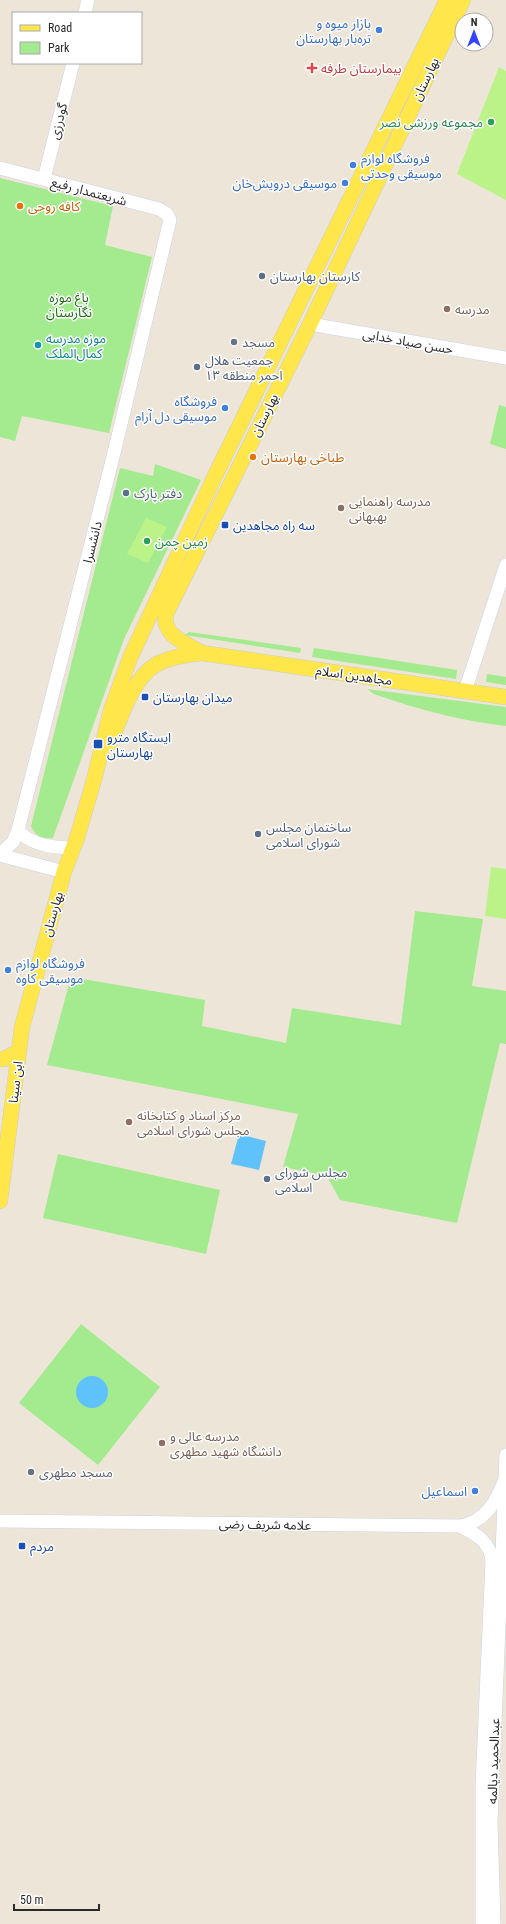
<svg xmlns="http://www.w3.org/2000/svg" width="506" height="1924" font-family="'Roboto Condensed','Noto Sans Arabic',sans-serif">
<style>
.green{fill:#a4ea8e}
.pitch{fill:#bbf389}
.water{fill:#5fc2fb}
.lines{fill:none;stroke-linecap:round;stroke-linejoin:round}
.secondary-casing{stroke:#ced0e4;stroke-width:14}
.primary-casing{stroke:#ccc;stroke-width:16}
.secondary{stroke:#fff;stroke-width:13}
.primary{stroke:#ffe74b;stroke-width:15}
.shop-dot{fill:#3f7fe0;stroke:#fff;stroke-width:1.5}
.health-dot{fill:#e0444e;stroke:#fff;stroke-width:1.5}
.leisure-dot{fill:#2e9e5b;stroke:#fff;stroke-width:1.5}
.food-dot{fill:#e8710a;stroke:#fff;stroke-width:1.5}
.service-dot{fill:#5c6f8a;stroke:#fff;stroke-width:1.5}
.education-dot{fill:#8d6e63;stroke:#fff;stroke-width:1.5}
.worship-dot{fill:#6b7280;stroke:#fff;stroke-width:1.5}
.culture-dot{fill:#0f9aa8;stroke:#fff;stroke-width:1.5}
.transit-dot{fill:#1a4fb4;stroke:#fff;stroke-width:1.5}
.labels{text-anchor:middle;stroke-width:3;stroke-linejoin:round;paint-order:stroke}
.shop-label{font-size:13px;fill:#366cbe;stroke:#fff;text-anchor:end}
.health-label{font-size:13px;fill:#be3a42;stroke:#fff;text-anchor:start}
.street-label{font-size:13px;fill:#292929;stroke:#fff}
.leisure-label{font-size:13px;fill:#27864d;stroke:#fff;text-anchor:end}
.food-label{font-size:13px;fill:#c56008;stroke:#fff;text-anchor:start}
.service-label{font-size:13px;fill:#4e5e75;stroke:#fff;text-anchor:start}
.park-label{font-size:13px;fill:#1b6d12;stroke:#fff}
.education-label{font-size:13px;fill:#785e54;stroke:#fff;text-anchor:start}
.culture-label{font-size:13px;fill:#0d838f;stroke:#fff;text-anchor:start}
.worship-label{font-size:13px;fill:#5b616d;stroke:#fff;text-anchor:start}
.transit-label{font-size:13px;fill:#164399;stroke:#fff;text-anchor:start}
</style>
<rect width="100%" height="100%" fill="#ede6d8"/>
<path class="green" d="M0,178L113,206L105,245L152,257L109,433L22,416L15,441L0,437Z
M499,405L506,407V449L490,444Z
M155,464L201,480L124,639L53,838C42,839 35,836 31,826L120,468L153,476Z
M189,632L301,648L300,653L185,635Z
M314,648L457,670L456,679L312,657Z
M487,674L506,677V685L486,682Z
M367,689L506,707V726C461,721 417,709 374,694Z
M415,911L483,919L472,986L506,991V1044L500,1043L457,1223L340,1200L327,1176L283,1167L298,1114L47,1065L71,977L205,1000L202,1026L286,1043L292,1008L401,1025Z
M58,1154L220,1190L206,1254L43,1218Z
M81,1324L160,1387L98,1465L19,1403Z"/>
<path class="pitch" d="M499,67L506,71V200L457,174Z
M146,518L167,527L148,563L127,554Z
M491,867L506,869V919L485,916Z"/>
<path class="water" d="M239,1134L266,1141L259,1170L231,1164Z
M76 1392a16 16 0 1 1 32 0a16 16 0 1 1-32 0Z"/>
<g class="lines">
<defs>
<path id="secondary" d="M85,13L88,0
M0,168L159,209L167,214L170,220L114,453L18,830L13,842L0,854
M44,179L73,63
M310,324L506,358
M465,691L506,565
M18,830C30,845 55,848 73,848
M0,855L64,872
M0,1521L460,1526C486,1522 497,1500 505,1479
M460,1526C477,1534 491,1543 492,1562L482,1786V1924
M494,1924L491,1822L506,1455"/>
<path id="primary" d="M202,653C187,644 161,635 166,614L310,324L463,0
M110,743C121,718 132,678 157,664C171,657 187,655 202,653L506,697
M0,1059H4L19,1051
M0,1201L22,1027L64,872L77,838L94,780L111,710L130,658L214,478L447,0"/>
</defs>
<use href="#secondary" class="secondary-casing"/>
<use href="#primary" class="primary-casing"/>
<use href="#secondary" class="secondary"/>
<use href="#primary" class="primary"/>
</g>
<g class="shop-dot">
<circle cx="379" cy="30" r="4"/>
<circle cx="353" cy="165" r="4"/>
<circle cx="345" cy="183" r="4"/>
<circle cx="225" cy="408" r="4"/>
<circle cx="8" cy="970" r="4"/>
<circle cx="475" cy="1491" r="4"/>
</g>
<path class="health-dot" d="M310 62h4v4h4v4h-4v4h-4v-4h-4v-4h4z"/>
<g class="leisure-dot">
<circle cx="491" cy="122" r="4"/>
<circle cx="147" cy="541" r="4"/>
</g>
<g class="food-dot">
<circle cx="20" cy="206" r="4"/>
<circle cx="253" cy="457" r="4"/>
</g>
<g class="service-dot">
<circle cx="262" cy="276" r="4"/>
<circle cx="197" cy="367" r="4"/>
<circle cx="126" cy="493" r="4"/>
<circle cx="258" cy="834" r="4"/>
<circle cx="267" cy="1179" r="4"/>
</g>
<g class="education-dot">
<circle cx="447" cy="309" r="4"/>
<circle cx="341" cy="508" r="4"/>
<circle cx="129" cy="1122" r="4"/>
<circle cx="162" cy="1443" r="4"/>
</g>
<g class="worship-dot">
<circle cx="234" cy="342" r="4"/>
<circle cx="31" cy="1472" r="4"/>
</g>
<circle class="culture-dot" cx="38" cy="345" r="4"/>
<g class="transit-dot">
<rect x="221" y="521" width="8" height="8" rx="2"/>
<rect x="141" y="693" width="8" height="8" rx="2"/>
<rect x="93" y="739" width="10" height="10" rx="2"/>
<rect x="18" y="1542" width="8" height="8" rx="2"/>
</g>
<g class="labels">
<g class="shop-label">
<text x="371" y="28">بازار میوه و<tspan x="371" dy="15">تره‌بار بهارستان</tspan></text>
<text x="361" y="163" text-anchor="start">فروشگاه لوازم<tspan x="361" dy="15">موسیقی وحدتی</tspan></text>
<text x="337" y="188">موسیقی درویش‌خان</text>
<text x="217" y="406">فروشگاه<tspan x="217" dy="15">موسیقی دل آرام</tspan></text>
<text x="16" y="968" text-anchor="start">فروشگاه لوازم<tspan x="16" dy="15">موسیقی کاوه</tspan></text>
<text x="467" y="1496">اسماعیل</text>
</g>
<g class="health-label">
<text x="321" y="73">بیمارستان طرفه</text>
</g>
<g class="street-label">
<text transform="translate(425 79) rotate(-65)" y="5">بهارستان</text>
<text transform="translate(58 121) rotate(-76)" y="5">گودرزی</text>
<text transform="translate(89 191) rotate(15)" y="5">شریعتمدار رفیع</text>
<text transform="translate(408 341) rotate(10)" y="5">حسن صیاد خدایی</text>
<text transform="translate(264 415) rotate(-64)" y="5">بهارستان</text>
<text transform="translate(92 542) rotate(-76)" y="5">دانشسرا</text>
<text transform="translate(354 675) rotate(8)" y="5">مجاهدین اسلام</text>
<text transform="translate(52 914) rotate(-74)" y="5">بهارستان</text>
<text transform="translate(15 1082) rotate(-83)" y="5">ابن سینا</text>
<text transform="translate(265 1524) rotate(1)" y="5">علامه شریف رضی</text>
<text transform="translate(493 1761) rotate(-88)" y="5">عبدالحمید دیالمه</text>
</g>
<g class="leisure-label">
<text x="483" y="127">مجموعه ورزشی نصر</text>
<text x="155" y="546" text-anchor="start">زمین چمن</text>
</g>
<g class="food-label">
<text x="28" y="211">کافه روحی</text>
<text x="261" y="462">طباخی بهارستان</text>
</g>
<g class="service-label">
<text x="270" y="281">کارستان بهارستان</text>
<text x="205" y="365">جمعیت هلال<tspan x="205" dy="15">احمر منطقه ۱۳</tspan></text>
<text x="134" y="498">دفتر پارک</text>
<text x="266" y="832">ساختمان مجلس<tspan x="266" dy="15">شورای اسلامی</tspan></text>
<text x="275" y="1177">مجلس شورای<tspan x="275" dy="15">اسلامی</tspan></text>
</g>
<g class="park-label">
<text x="69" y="302">باغ موزه<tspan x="69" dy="15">نگارستان</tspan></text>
</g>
<g class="education-label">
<text x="455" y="314">مدرسه</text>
<text x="349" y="506">مدرسه راهنمایی<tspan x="349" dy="15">بهبهانی</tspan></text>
<text x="137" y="1120">مرکز اسناد و کتابخانه<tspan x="137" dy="15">مجلس شورای اسلامی</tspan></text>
<text x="170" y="1441">مدرسه عالی و<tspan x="170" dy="15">دانشگاه شهید مطهری</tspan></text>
</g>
<g class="culture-label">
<text x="46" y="343">موزه مدرسه<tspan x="46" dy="15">کمال‌الملک</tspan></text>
</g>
<g class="worship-label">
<text x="242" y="347">مسجد</text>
<text x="39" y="1477">مسجد مطهری</text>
</g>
<g class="transit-label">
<text x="233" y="530">سه راه مجاهدین</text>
<text x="153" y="702">میدان بهارستان</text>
<text x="107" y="742">ایستگاه مترو<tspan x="107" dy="15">بهارستان</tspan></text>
<text x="30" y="1551">مردم</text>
</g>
</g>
<rect x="12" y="12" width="130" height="52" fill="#ffffff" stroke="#a9a9a9"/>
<rect x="20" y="25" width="20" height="6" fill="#ffe74b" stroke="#a9a9a9"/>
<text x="48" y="32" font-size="12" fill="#292929">Road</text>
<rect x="20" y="42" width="20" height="12" fill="#a4ea8e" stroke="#a9a9a9"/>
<text x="48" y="52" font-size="12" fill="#292929">Park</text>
<g transform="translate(474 32)"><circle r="19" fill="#ffffff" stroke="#a9a9a9"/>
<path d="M0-3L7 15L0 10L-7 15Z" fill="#3345ff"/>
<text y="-6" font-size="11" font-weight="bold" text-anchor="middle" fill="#292929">N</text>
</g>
<path d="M14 1904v6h85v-6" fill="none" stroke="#292929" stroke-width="2"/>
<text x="20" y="1904" font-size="12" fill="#292929" stroke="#ffffff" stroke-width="3" paint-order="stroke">50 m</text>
</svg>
